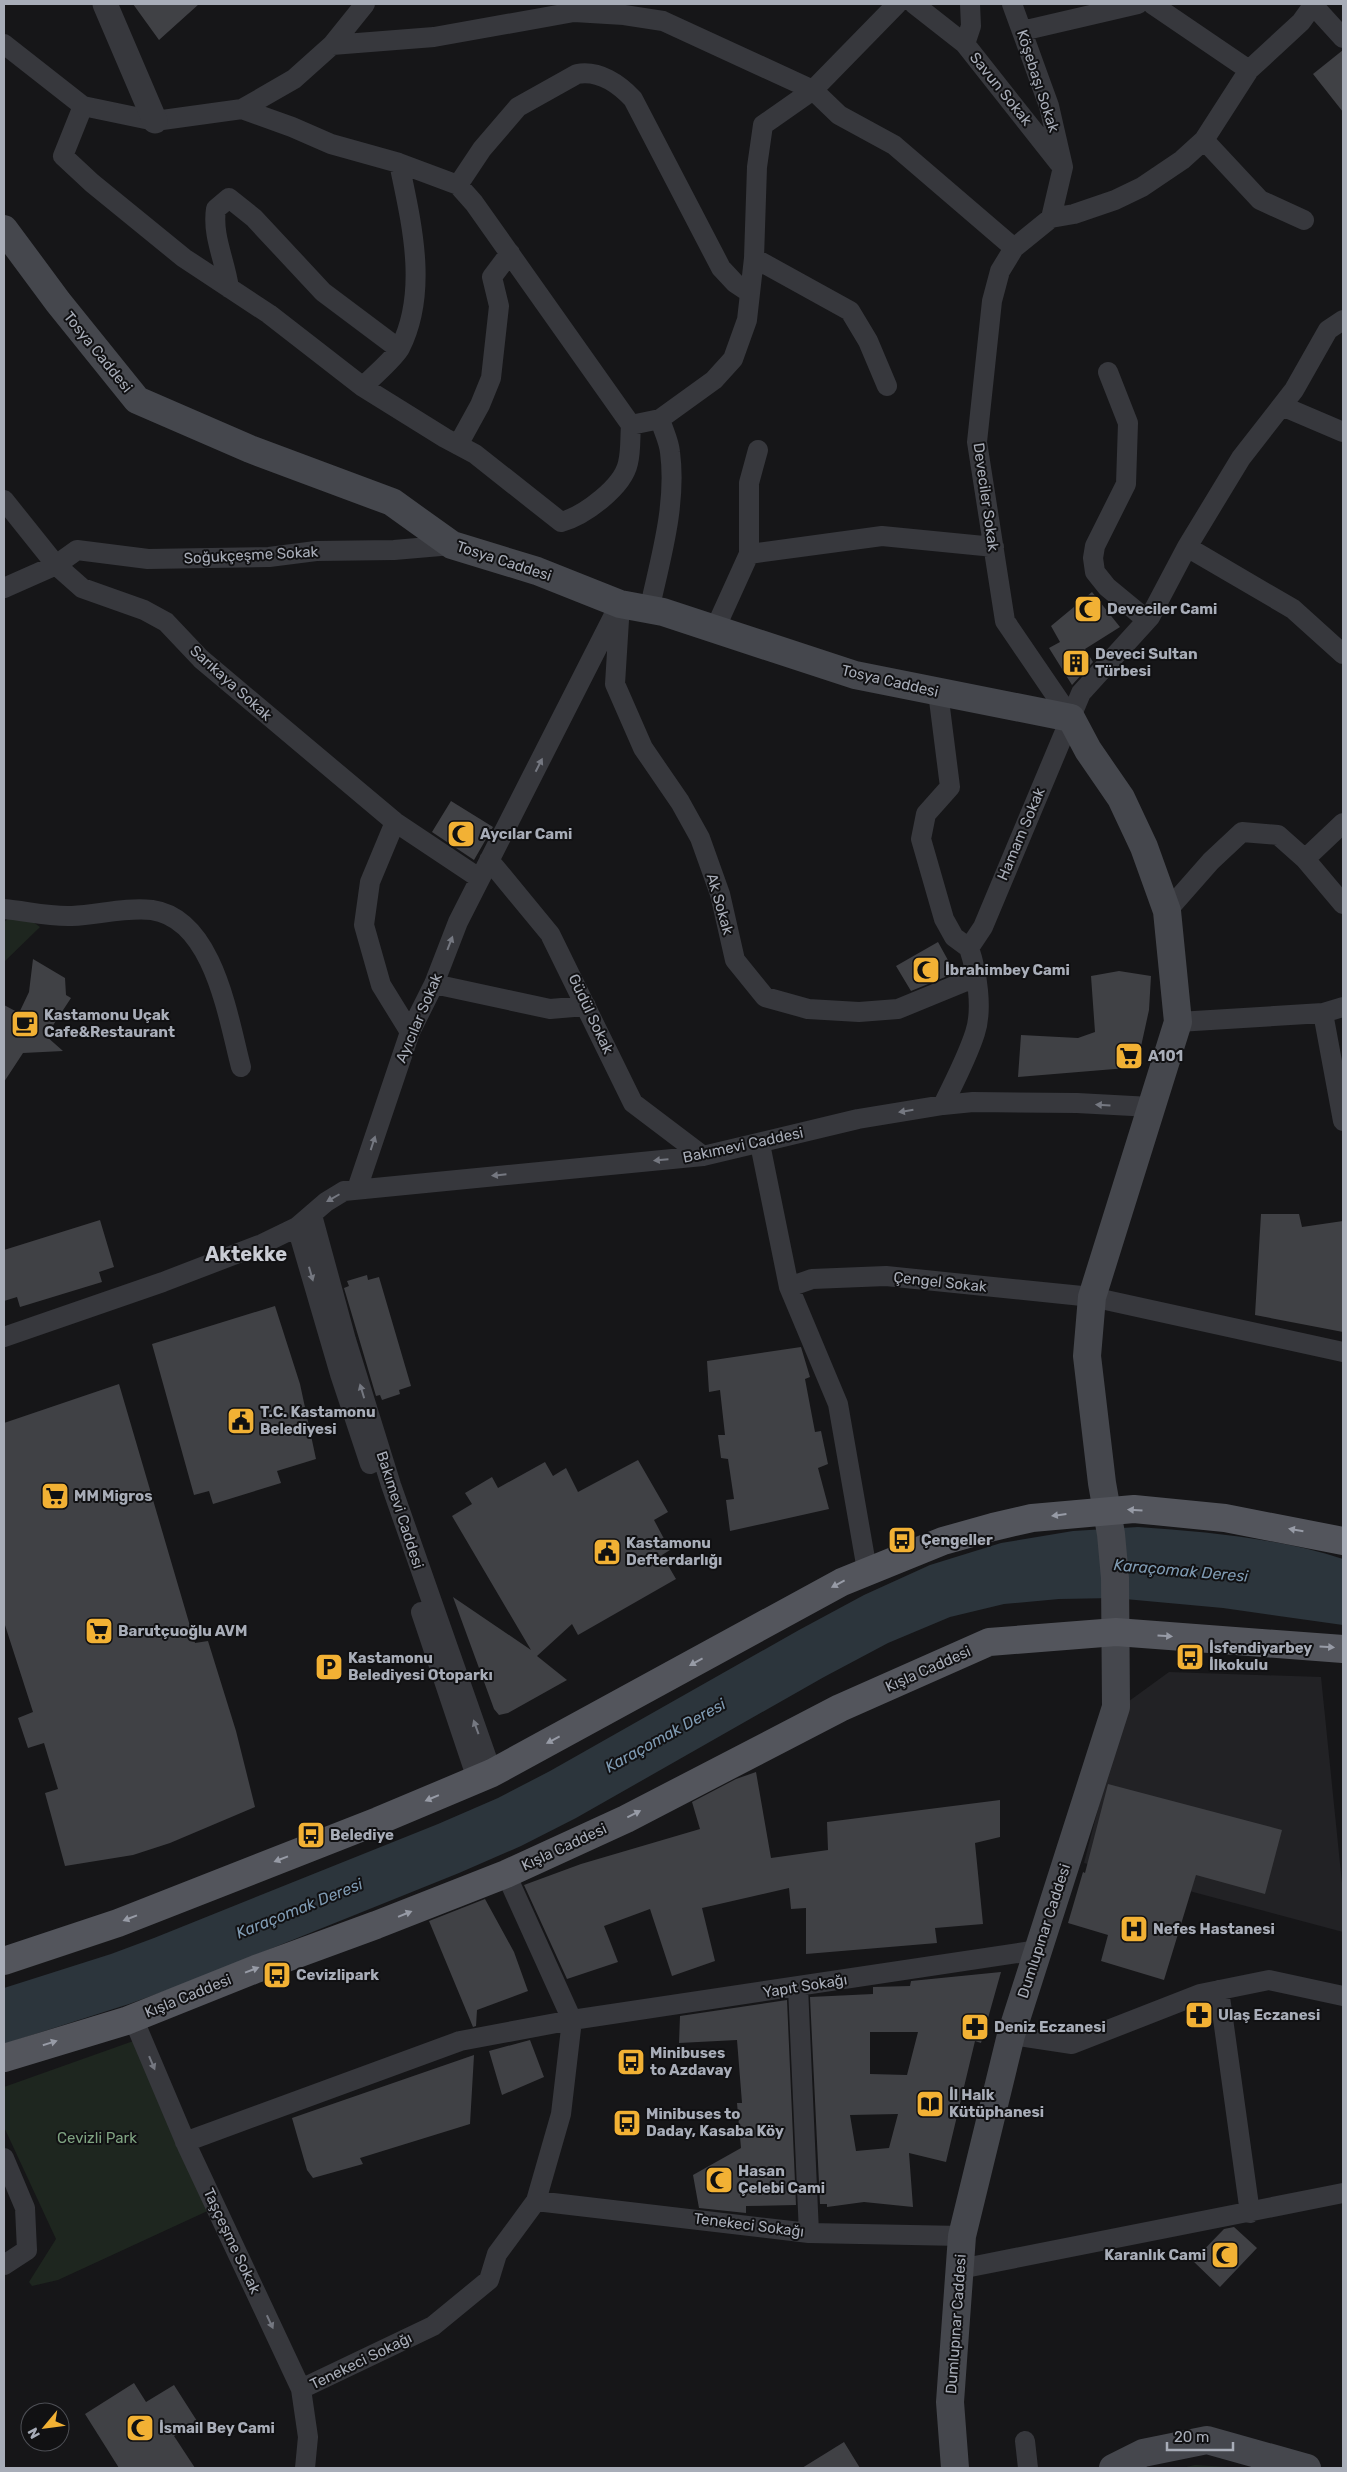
<svg xmlns="http://www.w3.org/2000/svg" width="1347" height="2472" font-family="Rubik,sans-serif">
<style>
.built{fill:#222225}
.green{fill:#1e261f}
.water{fill:#2c353c}
.building{fill:#404145;fill-rule:evenodd}
.lines{fill:none;stroke-linecap:round;stroke-linejoin:round}
.minor{stroke:#37383d;stroke-width:20}
.tertiary{stroke:#37383d;stroke-width:25}
.secondary{stroke:#45474d;stroke-width:28}
.primary{stroke:#53555c;stroke-width:28}
.oneway{fill:#757881}
.oneway2{fill:#979ba6}
.labels{text-anchor:middle;stroke-width:4;stroke-linejoin:round;paint-order:stroke}
.street-label{font-size:15px;fill:#a8adb8;stroke:#111113}
.poi-label{font-size:15px;font-weight:bold;fill:#a8adb8;stroke:#111113;text-anchor:start}
.park-label{font-size:15px;fill:#7fa381;stroke:#111113}
.water-label{font-size:16px;font-style:italic;fill:#7f9bb3;stroke:#111113}
.district-label{font-size:20px;font-weight:bold;fill:#c9ccd4;stroke:#111113}
</style>
<rect width="100%" height="100%" fill="#161618"/>
<path class="built" d="M1169,1672L1321,1677L1343,1893V1932L1084,1863L1125,1704Z"/>
<path class="green" d="M13,915L33,922L40,927L4,962V922Z
M139,2039L214,2208L58,2280L32,2286L29,2282L56,2239L4,2127V2087Z
M1195,2465L1245,2468H1182Z"/>
<path class="water" d="M1138,1527C1207,1532 1278,1538 1343,1559V1625L1223,1608L1114,1598L1059,1599L1004,1604L950,1617L888,1643L824,1677L576,1818L521,1846L459,1873L173,1988L129,2004L4,2044V1988L111,1954L154,1938L438,1824L498,1798L550,1771L799,1630L864,1595L930,1565L1001,1543L1073,1531Z"/>
<path class="building" d="M133,4H199L159,40Z
M1343,50V112L1313,74Z
M1092,592L1120,627L1085,649L1093,662L1072,685L1049,648L1060,642L1051,626Z
M451,801L493,827L474,860L432,832Z
M938,942L955,973L911,991L896,966Z
M33,959L65,978L66,995L71,998L46,1036L63,1051L23,1053L4,1082V1005L19,1013L29,992Z
M1119,971L1151,976L1149,1010L1140,1051L1127,1068L1018,1077L1021,1035L1078,1038L1095,1032L1091,976Z
M1261,1214H1299L1302,1227L1343,1221V1332L1255,1315Z
M100,1220L114,1267L99,1272L102,1282L20,1307L17,1297L4,1301V1250Z
M367,1275L368,1280L379,1277L411,1386L399,1390L400,1394L382,1400L380,1395L376,1396L344,1288L349,1286L347,1281Z
M275,1306L300,1384L316,1459L277,1471L281,1483L213,1504L209,1491L194,1495L152,1344Z
M801,1347L810,1377L805,1379L815,1432L821,1431L828,1464L818,1468L829,1509L730,1531L726,1500L734,1499L728,1459L721,1458L718,1435H725L720,1390L709,1392L707,1361Z
M119,1384L195,1643L208,1641L236,1731L255,1807L170,1843L133,1855L65,1866L45,1793L58,1789L44,1743L28,1748L18,1718L33,1712L4,1622V1423Z
M638,1460L668,1512L654,1520L670,1550L662,1555L676,1579L578,1635L572,1624L537,1656L567,1680L508,1713L499,1715L494,1709L453,1597L531,1650L452,1516L472,1504L465,1493L492,1477L498,1488L545,1462L553,1476L566,1468L578,1492Z
M756,1772L771,1858L828,1850L827,1822L1000,1800V1837L975,1843L983,1924L935,1928L937,1943L806,1954V1908L791,1909L789,1888L702,1908L715,1961L672,1976L650,1909L604,1926L618,1962L567,1979L524,1885L581,1864L700,1829L692,1802L736,1779Z
M1108,1784L1282,1830L1265,1894L1196,1875L1164,1980L1101,1961L1108,1935L1068,1923L1083,1872L1085,1873Z
M485,1899L514,1952L528,1991L477,2010L476,2026L473,2027L429,1921Z
M1001,1972L981,2043L975,2041L946,2162L909,2153L913,2207L864,2202L827,2207V2204H820L810,1997L873,1994V1987L910,1986L911,1981ZM870,2032H918L907,2075L870,2074ZM898,2114L889,2148L856,2151L850,2115Z
M787,2000L796,2205L746,2206V2213L699,2208L693,2175L741,2148L737,2103H742L737,2040L679,2043L680,2016Z
M530,2040L544,2077L502,2095L489,2051Z
M474,2055L470,2124L360,2158L363,2164L313,2178L307,2170L292,2118Z
M1234,2227L1257,2248L1220,2287L1193,2261L1224,2229Z
M134,2383L146,2402L174,2385L197,2421L174,2436L195,2468H119L85,2414Z
M844,2442L860,2468H802Z"/>
<g class="lines">
<path class="minor" d="M914,4L965,44
M970,4L971,26L965,44L1059,163
M1012,4L1049,106L1063,167L1051,218
M1152,4L1249,70
M1313,5L1343,38
M1022,31L1138,4
M4,44L83,106L155,121L242,109L294,79L332,45L434,37L574,12L624,15L663,21L813,90L839,115L894,145L1014,248
M332,45L365,4
M83,106L63,156L92,183L184,258L269,314L363,387L445,438L475,454L561,522C584,516 623,487 628,463C631,451 630,437 631,425
M242,109L292,127L331,144L399,163L458,185
M1204,140L1260,200L1304,220
M754,258L850,311L868,341L887,386
M229,288C225,260 212,236 216,209L229,198L254,218L323,292L399,349
M750,293L735,283L721,268L633,99C619,84 599,70 577,74L518,107L482,149L458,185L474,203L631,425L660,419L714,380L733,359L747,320L754,258L757,167L763,125L813,90L897,4
M1108,372L1128,423L1126,484L1095,546L1093,558L1095,572L1107,587L1147,620
M363,387C373,376 394,359 400,348C429,291 411,221 399,163
M1282,406L1343,432
M458,445L480,405L491,378L499,306L492,277L510,253
M4,500L56,565L82,588L144,610L166,622L201,659L395,822L479,878
M1187,547L1293,609L1343,654
M749,554L882,536L994,547
M4,588L56,565L77,550L148,559L269,557L316,551L394,550L452,545
M620,604L615,684L643,748L680,802L700,838L720,894L735,960L765,997L808,1009L859,1012L898,1009L976,977
M649,611C660,560 677,505 670,452C669,441 663,430 660,419
M715,629L749,554V483L758,450
M938,692L950,787L926,814L921,839L944,919L954,937L969,948C977,972 983,1009 975,1033C967,1058 954,1082 943,1105
M1071,718L1005,621L977,442L992,301L1000,271L1014,248L1051,218L1074,214L1115,200L1142,187L1182,160L1204,140L1249,70L1301,22L1314,4
M395,822L370,882L364,925L381,985L410,1032
M1305,859L1343,823
M489,860L550,934L633,1103L703,1156
M4,909C26,911 49,917 72,916C98,915 125,907 152,910C214,919 228,1018 241,1067
M1167,911L1211,861L1242,832L1278,835L1305,859L1343,904
M969,948L983,927L1081,693L1150,617L1187,547L1241,458L1294,390L1328,330L1343,320
M434,984L550,1009L586,1006
M1323,1013L1343,1121
M1178,1022L1323,1013L1343,1007
M760,1144L789,1287L838,1404L867,1570
M357,1189L410,1032L434,984L458,922L615,613
M312,1215L346,1340L391,1485L492,1773
M297,1227L340,1374L370,1464
M789,1287L812,1279L886,1276L1092,1297L1343,1352
M4,1337L163,1282L262,1244L297,1227L326,1202L344,1191L703,1156L858,1119L943,1105L973,1102L1077,1103L1151,1107
M421,1612L477,1779
M798,1987L809,2233
M1219,1990L1250,2213
M133,2018L188,2148L301,2389L308,2437L305,2468
M1011,2035L1072,2044L1200,1994L1269,1980L1343,1996
M185,2142L460,2041L572,2020L1038,1950
M4,2158L25,2208L27,2250L4,2265
M536,2201L809,2233L962,2236
M960,2269L1343,2193
M301,2389L433,2326L489,2280L497,2254L536,2201L561,2114L572,2020L506,1874
M1025,2441L1028,2468"/>
<path class="tertiary" d="M105,4L155,121"/>
<path class="secondary" d="M4,229L58,302L137,400L250,449L392,502L452,545L537,571L620,604L663,612L855,675L1071,718L1088,750L1121,798L1144,847L1167,911L1178,1022L1092,1297L1087,1356L1102,1483L1111,1534L1115,1578L1116,1707L1011,2035L962,2236L950,2402L955,2468
M1113,2468L1143,2453L1207,2440L1307,2468"/>
<path class="primary" d="M4,1961L118,1923L378,1821L492,1773L842,1582L943,1541L993,1527L1032,1518L1134,1509L1225,1518L1343,1541
M4,2058L126,2021L256,1969L376,1925L506,1874L626,1819L840,1708L989,1642L1116,1632L1343,1649"/>
</g>
<defs><path id="oneway-solid" d="M-6-.8H1V-3.2L6.5 0L1 3.2V.8H-6Z" transform="scale(1.25)"/></defs>
<g class="oneway">
<use href="#oneway-solid" transform="translate(539 765) rotate(-63)"/>
<use href="#oneway-solid" transform="translate(450 943) rotate(-69)"/>
<use href="#oneway-solid" transform="translate(1103 1105) rotate(-177)"/>
<use href="#oneway-solid" transform="translate(906 1111) rotate(171)"/>
<use href="#oneway-solid" transform="translate(373 1143) rotate(-72)"/>
<use href="#oneway-solid" transform="translate(661 1160) rotate(175)"/>
<use href="#oneway-solid" transform="translate(499 1175) rotate(174)"/>
<use href="#oneway-solid" transform="translate(333 1198) rotate(150)"/>
<use href="#oneway-solid" transform="translate(311 1274) rotate(74)"/>
<use href="#oneway-solid" transform="translate(362 1391) rotate(-107)"/>
<use href="#oneway-solid" transform="translate(476 1727) rotate(-110)"/>
<use href="#oneway-solid" transform="translate(152 2063) rotate(67)"/>
<use href="#oneway-solid" transform="translate(270 2322) rotate(65)"/>
</g>
<g class="oneway2">
<use href="#oneway-solid" transform="translate(1135 1510) rotate(-176)"/>
<use href="#oneway-solid" transform="translate(1059 1515) rotate(173)"/>
<use href="#oneway-solid" transform="translate(1296 1530) rotate(-170)"/>
<use href="#oneway-solid" transform="translate(838 1584) rotate(152)"/>
<use href="#oneway-solid" transform="translate(1165 1636) rotate(4)"/>
<use href="#oneway-solid" transform="translate(1327 1647) rotate(4)"/>
<use href="#oneway-solid" transform="translate(696 1662) rotate(151)"/>
<use href="#oneway-solid" transform="translate(553 1740) rotate(152)"/>
<use href="#oneway-solid" transform="translate(432 1798) rotate(157)"/>
<use href="#oneway-solid" transform="translate(634 1814) rotate(-27)"/>
<use href="#oneway-solid" transform="translate(281 1859) rotate(159)"/>
<use href="#oneway-solid" transform="translate(405 1914) rotate(-22)"/>
<use href="#oneway-solid" transform="translate(130 1918) rotate(159)"/>
<use href="#oneway-solid" transform="translate(252 1970) rotate(-21)"/>
<use href="#oneway-solid" transform="translate(50 2043) rotate(-17)"/>
</g>
<defs>
<symbol id="mosque-square" viewBox="-11 -11 22 22"><rect x="-9" y="-9" width="18" height="18" rx="4" fill="#f2b134" stroke="#111113"/><path d="M3.5-4.9A6 6 0 1 0 3.5 4.9A5 5 0 1 1 3.5-4.9Z" fill="#111"/></symbol>
<symbol id="building-square" viewBox="-11 -11 22 22"><rect x="-9" y="-9" width="18" height="18" rx="4" fill="#f2b134" stroke="#111113"/><path d="M-4-6H4V6H1V3H-1V6H-4ZM-2.5-4.3h1.7v1.8h-1.7ZM.8-4.3h1.7v1.8H.8ZM-2.5-1h1.7V.8h-1.7ZM.8-1h1.7V.8H.8Z" fill="#111"/></symbol>
<symbol id="cafe-square" viewBox="-11 -11 22 22"><rect x="-9" y="-9" width="18" height="18" rx="4" fill="#f2b134" stroke="#111113"/><path d="M-5.5-4.5H6V0H3Q3 3.5 0 3.5H-2.5Q-5.5 3.5-5.5 0ZM3-3.2v2h1.7v-2ZM-6 4.5H4V6H-6Z" fill="#111"/></symbol>
<symbol id="supermarket-square" viewBox="-11 -11 22 22"><rect x="-9" y="-9" width="18" height="18" rx="4" fill="#f2b134" stroke="#111113"/><path d="M-6-5.5h2.5l.6 2H6L4.5 2H-2.5L-4.4-4H-6ZM-1.5 3.2a1.3 1.3 0 1 0 .1 0ZM3 3.2a1.3 1.3 0 1 0 .1 0Z" fill="#111"/></symbol>
<symbol id="civic-square" viewBox="-11 -11 22 22"><rect x="-9" y="-9" width="18" height="18" rx="4" fill="#f2b134" stroke="#111113"/><path d="M-.6-6.5H3V-4.5H.6V-3L4-1V1h2V6H-6V1h2V-1L-.6-3ZM-1.2 2.5V6h2.4V2.5Z" fill="#111"/></symbol>
<symbol id="bus-square" viewBox="-11 -11 22 22"><rect x="-9" y="-9" width="18" height="18" rx="4" fill="#f2b134" stroke="#111113"/><path d="M-5-6H5V4H4V6H2V4H-2V6H-4V4H-5ZM-3.5-4V0h7V-4ZM-3.5 1.2v1.5H-2V1.2ZM2 1.2v1.5H3.5V1.2Z" fill="#111"/></symbol>
<symbol id="parking-square" viewBox="-11 -11 22 22"><rect x="-9" y="-9" width="18" height="18" rx="4" fill="#f2b134" stroke="#111113"/><path d="M-3.5-5.5H1a3.5 3.5 0 0 1 0 7H-1V5.5H-3.5ZM-1-3.4V-.6H.8a1.4 1.4 0 0 0 0-2.8Z" fill="#111"/></symbol>
<symbol id="hospital-square" viewBox="-11 -11 22 22"><rect x="-9" y="-9" width="18" height="18" rx="4" fill="#f2b134" stroke="#111113"/><path d="M-5-5h3v3.5h4V-5h3V5h-3V1.5h-4V5h-3Z" fill="#111"/></symbol>
<symbol id="pharmacy-square" viewBox="-11 -11 22 22"><rect x="-9" y="-9" width="18" height="18" rx="4" fill="#f2b134" stroke="#111113"/><path d="M-2-6h4v4h4v4h-4v4h-4v-4h-4v-4h4Z" fill="#111"/></symbol>
<symbol id="library-square" viewBox="-11 -11 22 22"><rect x="-9" y="-9" width="18" height="18" rx="4" fill="#f2b134" stroke="#111113"/><path d="M-6-4Q-3-5.5-.7-3.5V5Q-3 3-6 4ZM6-4Q3-5.5 .7-3.5V5Q3 3 6 4Z" fill="#111"/></symbol>
</defs>
<g fill-rule="evenodd">
<use href="#mosque-square" x="1072" y="593" width="32" height="32"/>
<use href="#building-square" x="1060" y="647" width="32" height="32"/>
<use href="#mosque-square" x="445" y="818" width="32" height="32"/>
<use href="#mosque-square" x="910" y="954" width="32" height="32"/>
<use href="#cafe-square" x="9" y="1008" width="32" height="32"/>
<use href="#supermarket-square" x="1113" y="1040" width="32" height="32"/>
<use href="#civic-square" x="225" y="1405" width="32" height="32"/>
<use href="#supermarket-square" x="39" y="1480" width="32" height="32"/>
<use href="#bus-square" x="886" y="1524" width="32" height="32"/>
<use href="#civic-square" x="591" y="1536" width="32" height="32"/>
<use href="#supermarket-square" x="83" y="1615" width="32" height="32"/>
<use href="#bus-square" x="1174" y="1641" width="32" height="32"/>
<use href="#parking-square" x="313" y="1651" width="32" height="32"/>
<use href="#bus-square" x="295" y="1819" width="32" height="32"/>
<use href="#hospital-square" x="1118" y="1913" width="32" height="32"/>
<use href="#bus-square" x="261" y="1959" width="32" height="32"/>
<use href="#pharmacy-square" x="1183" y="1999" width="32" height="32"/>
<use href="#pharmacy-square" x="959" y="2011" width="32" height="32"/>
<use href="#bus-square" x="615" y="2046" width="32" height="32"/>
<use href="#library-square" x="914" y="2088" width="32" height="32"/>
<use href="#bus-square" x="611" y="2107" width="32" height="32"/>
<use href="#mosque-square" x="703" y="2164" width="32" height="32"/>
<use href="#mosque-square" x="1209" y="2239" width="32" height="32"/>
<use href="#mosque-square" x="124" y="2412" width="32" height="32"/>
</g>
<g class="labels">
<g class="street-label">
<text transform="translate(1038 81) rotate(72)" y="5">Köşebaşı Sokak</text>
<text transform="translate(1001 89) rotate(51)" y="5">Savun Sokak</text>
<text transform="translate(98 352) rotate(51)" y="5">Tosya Caddesi</text>
<text transform="translate(986 497) rotate(82)" y="5">Deveciler Sokak</text>
<text transform="translate(251 555) rotate(-3)" y="5">Soğukçeşme Sokak</text>
<text transform="translate(504 561) rotate(18)" y="5">Tosya Caddesi</text>
<text transform="translate(890 681) rotate(13)" y="5">Tosya Caddesi</text>
<text transform="translate(231 683) rotate(42)" y="5">Sarıkaya Sokak</text>
<text transform="translate(1021 834) rotate(-67)" y="5">Hamam Sokak</text>
<text transform="translate(720 904) rotate(74)" y="5">Ak Sokak</text>
<text transform="translate(591 1014) rotate(65)" y="5">Güdül Sokak</text>
<text transform="translate(419 1018) rotate(-67)" y="5">Ayıcılar Sokak</text>
<text transform="translate(743 1145) rotate(-12)" y="5">Bakımevi Caddesi</text>
<text transform="translate(940 1282) rotate(6)" y="5">Çengel Sokak</text>
<text transform="translate(400 1510) rotate(72)" y="5">Bakımevi Caddesi</text>
<text transform="translate(928 1669) rotate(-24)" y="5">Kışla Caddesi</text>
<text transform="translate(564 1847) rotate(-25)" y="5">Kışla Caddesi</text>
<text transform="translate(1044 1931) rotate(-72)" y="5">Dumlupınar Caddesi</text>
<text transform="translate(805 1986) rotate(-9)" y="5">Yapıt Sokağı</text>
<text transform="translate(188 1996) rotate(-22)" y="5">Kışla Caddesi</text>
<text transform="translate(749 2225) rotate(7)" y="5">Tenekeci Sokağı</text>
<text transform="translate(232 2241) rotate(65)" y="5">Taşçeşme Sokak</text>
<text transform="translate(956 2324) rotate(-86)" y="5">Dumlupınar Caddesi</text>
<text transform="translate(361 2361) rotate(-26)" y="5">Tenekeci Sokağı</text>
</g>
<g class="poi-label">
<text x="1107" y="614">Deveciler Cami</text>
<text x="1095" y="659">Deveci Sultan<tspan x="1095" dy="17">Türbesi</tspan></text>
<text x="480" y="839">Aycılar Cami</text>
<text x="945" y="975">İbrahimbey Cami</text>
<text x="44" y="1020">Kastamonu Uçak<tspan x="44" dy="17">Cafe&amp;Restaurant</tspan></text>
<text x="1148" y="1061">A101</text>
<text x="260" y="1417">T.C. Kastamonu<tspan x="260" dy="17">Belediyesi</tspan></text>
<text x="74" y="1501">MM Migros</text>
<text x="921" y="1545">Çengeller</text>
<text x="626" y="1548">Kastamonu<tspan x="626" dy="17">Defterdarlığı</tspan></text>
<text x="118" y="1636">Barutçuoğlu AVM</text>
<text x="1209" y="1653">İsfendiyarbey<tspan x="1209" dy="17">İlkokulu</tspan></text>
<text x="348" y="1663">Kastamonu<tspan x="348" dy="17">Belediyesi Otoparkı</tspan></text>
<text x="330" y="1840">Belediye</text>
<text x="1153" y="1934">Nefes Hastanesi</text>
<text x="296" y="1980">Cevizlipark</text>
<text x="1218" y="2020">Ulaş Eczanesi</text>
<text x="994" y="2032">Deniz Eczanesi</text>
<text x="650" y="2058">Minibuses<tspan x="650" dy="17">to Azdavay</tspan></text>
<text x="949" y="2100">İl Halk<tspan x="949" dy="17">Kütüphanesi</tspan></text>
<text x="646" y="2119">Minibuses to<tspan x="646" dy="17">Daday, Kasaba Köy</tspan></text>
<text x="738" y="2176">Hasan<tspan x="738" dy="17">Çelebi Cami</tspan></text>
<text x="1206" y="2260" text-anchor="end">Karanlık Cami</text>
<text x="159" y="2433">İsmail Bey Cami</text>
</g>
<g class="park-label">
<text x="97" y="2143">Cevizli Park</text>
</g>
<g class="water-label">
<text transform="translate(1181 1570) rotate(5)" y="6">Karaçomak Deresi</text>
<text transform="translate(665 1735) rotate(-29)" y="6">Karaçomak Deresi</text>
<text transform="translate(299 1908) rotate(-22)" y="6">Karaçomak Deresi</text>
</g>
<g class="district-label">
<text x="246" y="1261">Aktekke</text>
</g>
</g>
<rect width="1347" height="2472" fill="none" stroke="#a8adb8" stroke-width="10"/>
<g transform="translate(45 2427) rotate(241)"><circle r="24" fill="#111113" stroke="#4d4f55"/>
<path d="M0-4L9 19L0 12L-9 19Z" fill="#f2b134"/>
<text y="-8" font-size="14" font-weight="bold" text-anchor="middle" fill="#a8adb8">N</text>
</g>
<path d="M1167 2442v8h66v-8" fill="none" stroke="#a8adb8" stroke-width="2.5"/>
<text x="1174" y="2442" font-size="15" fill="#a8adb8" stroke="#111113" stroke-width="4" paint-order="stroke">20 m</text>
</svg>
